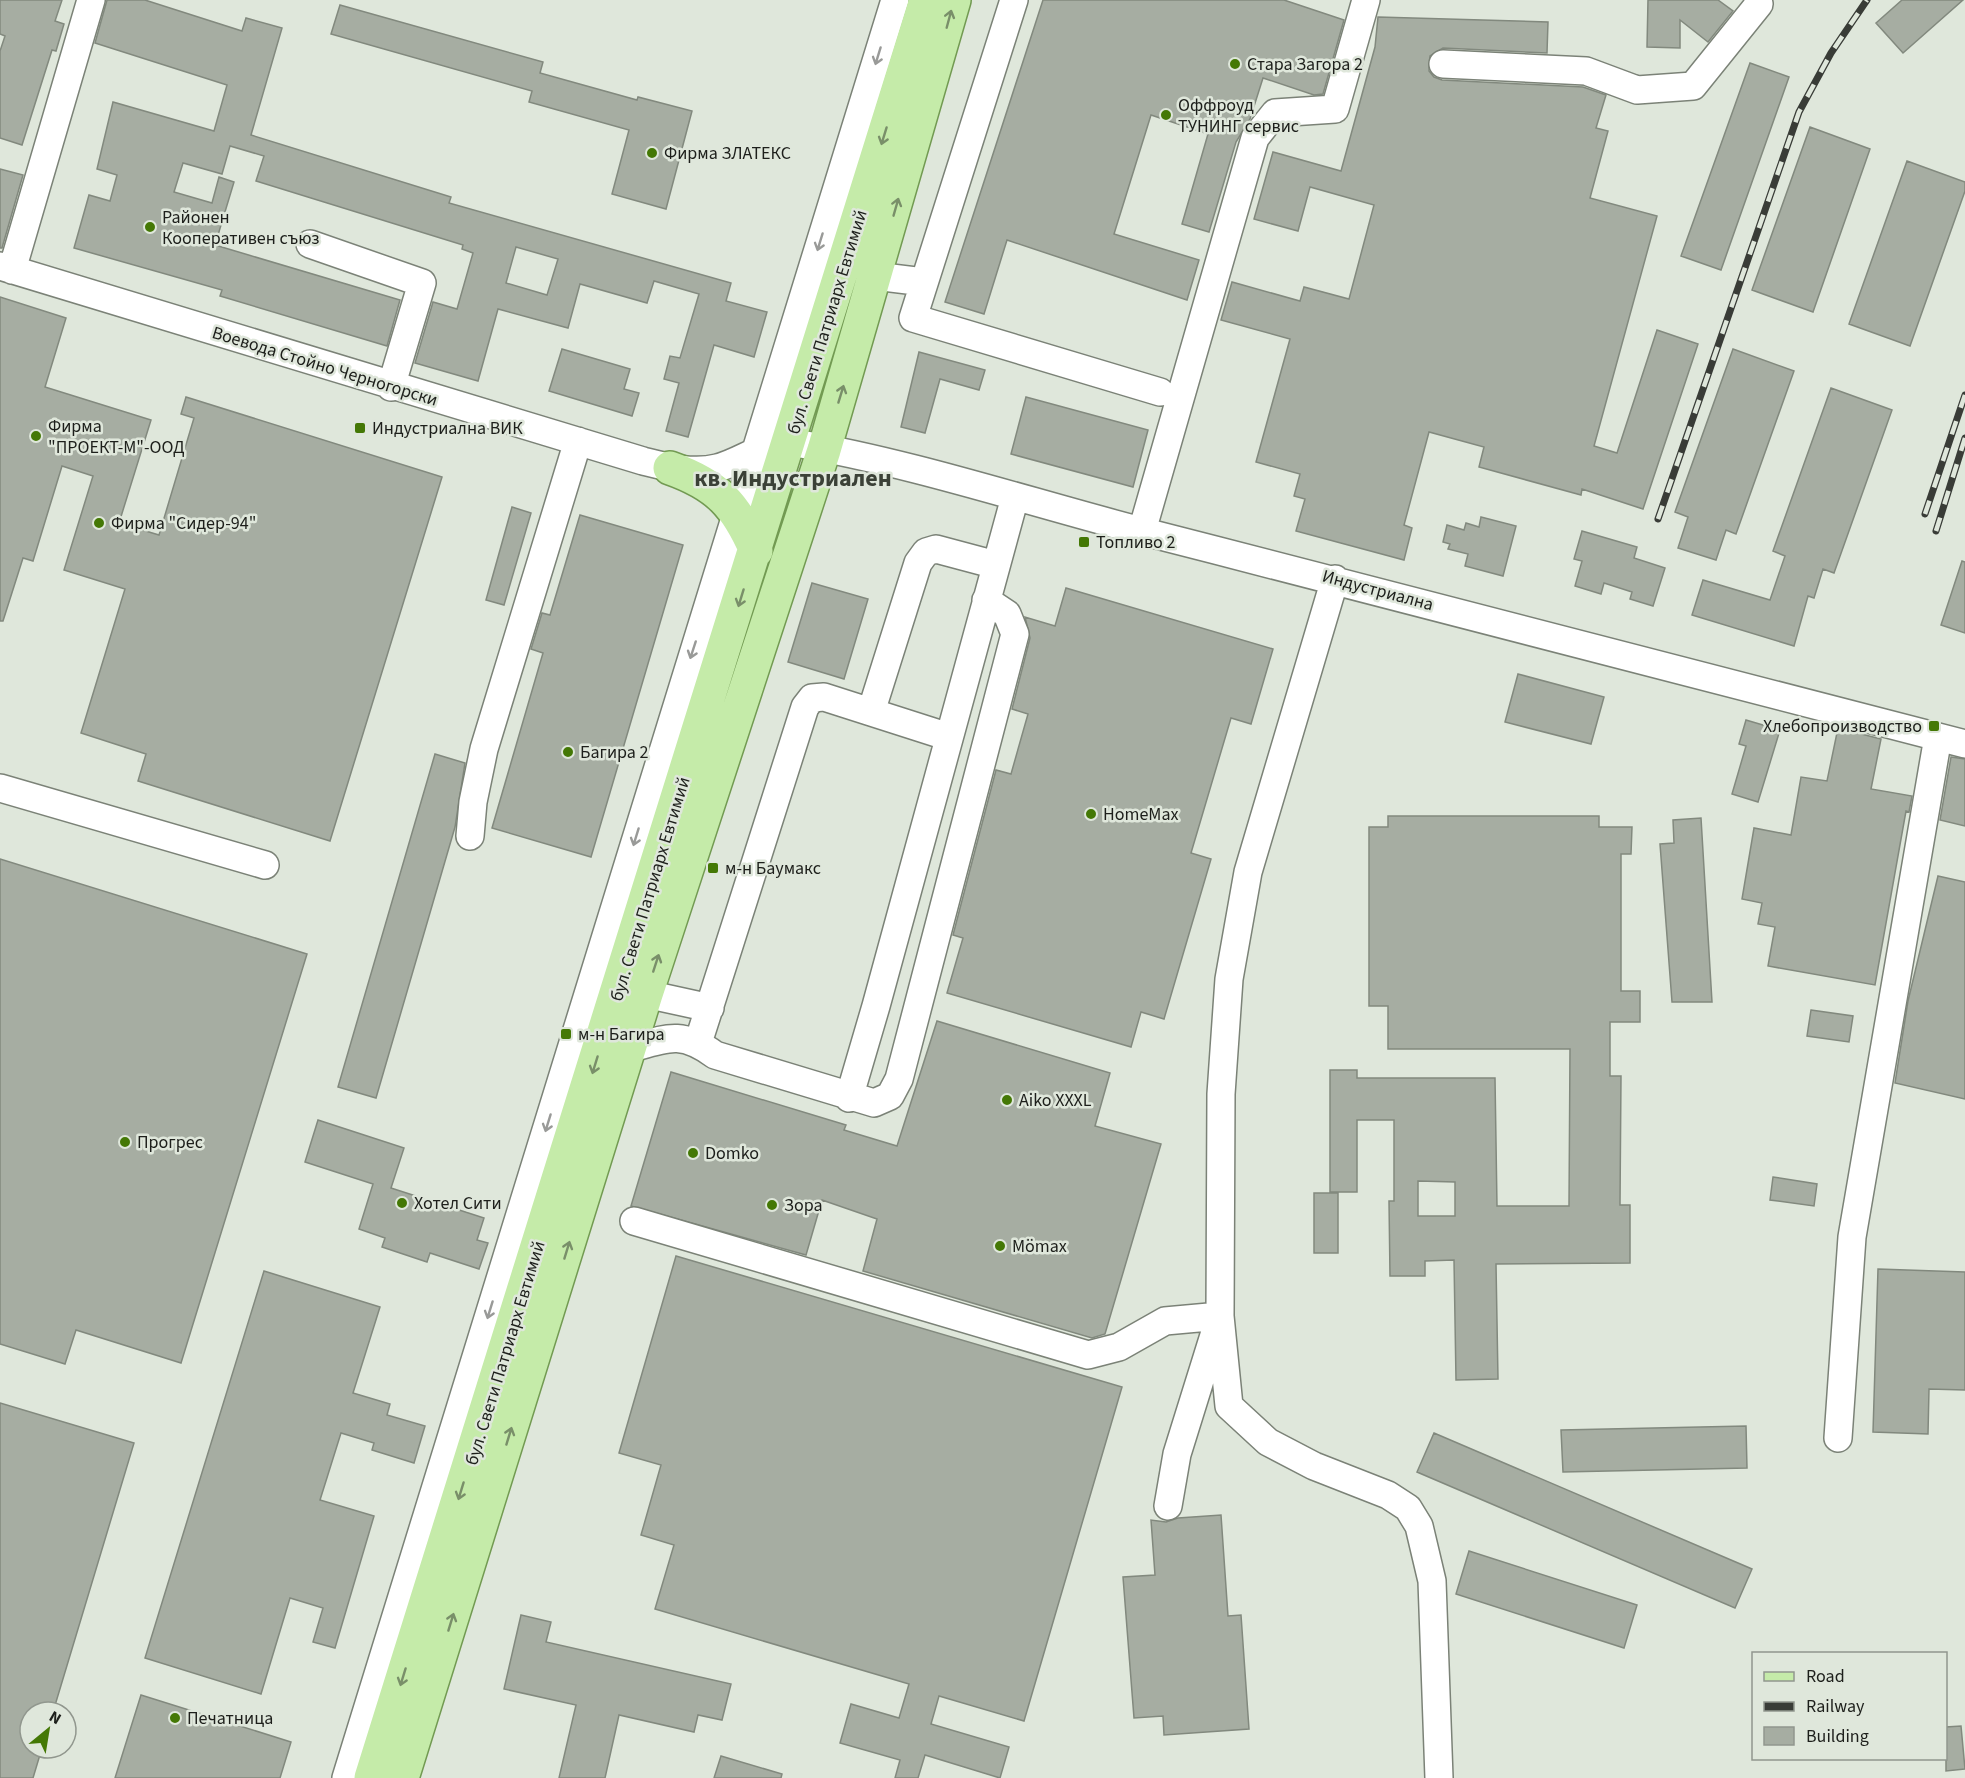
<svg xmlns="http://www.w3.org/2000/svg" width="1965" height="1778" font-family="'Source Sans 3',sans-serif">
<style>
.building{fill:#a6ada2;stroke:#82897e;stroke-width:1.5;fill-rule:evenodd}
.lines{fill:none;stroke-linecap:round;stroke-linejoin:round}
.minor-casing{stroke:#7b8277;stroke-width:30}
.major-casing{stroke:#729a52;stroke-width:36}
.minor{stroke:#fff;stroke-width:27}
.major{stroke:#c5eba9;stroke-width:33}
.rail-casing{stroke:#393c37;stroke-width:7}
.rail{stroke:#dfe7db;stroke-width:4.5;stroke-dasharray:14;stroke-linecap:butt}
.oneway{stroke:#798f69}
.oneway2{stroke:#999a98}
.poi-dot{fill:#447805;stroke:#dfe7db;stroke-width:2}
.labels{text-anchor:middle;stroke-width:5;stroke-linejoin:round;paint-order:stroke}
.poi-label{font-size:18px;fill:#1d1f1b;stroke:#dfe7db;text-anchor:start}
.street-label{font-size:18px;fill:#1d1f1b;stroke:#dfe7db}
.district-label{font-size:24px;font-weight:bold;fill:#3b4137;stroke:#dfe7db}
</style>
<rect width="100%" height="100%" fill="#dfe7db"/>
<path class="building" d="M0,0H62L55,21L64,24L56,51L52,50L22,145L0,138V51L5,36L0,34Z
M107,0H145L242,31L246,18L282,28L251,135L451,197L449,203L731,283L726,301L767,312L754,357L714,345L688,437L666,431L679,383L664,379L670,356L680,358L699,294L654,281L647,303L580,284L568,328L498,309L478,381L415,363L433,302L457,309L473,253L462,249L463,245L256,181L264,156L230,146L222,174L183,163L174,192L212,203L219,177L234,182L215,245L400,300L387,346L220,296L222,290L74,248L89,195L110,201L117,175L97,169L113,102L214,131L227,85L95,43ZM516,247L558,259L547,295L506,283Z
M1043,0H1284L1344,20L1323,94L1314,95L1263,78L1250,119L1236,142L1209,232L1182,224L1208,134L1151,115L1114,234L1199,260L1187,300L1007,240L984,314L945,302Z
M1648,0H1718L1733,11L1708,42L1680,20V48L1647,47Z
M1902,0H1963L1903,53L1876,23Z
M340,5L543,62L540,73L637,100L638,97L692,111L666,209L612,194L629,130L529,102L532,91L331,34Z
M1378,17L1548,22L1547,53L1443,48L1430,56L1429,71L1434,77L1442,80L1583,87L1606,95L1596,128L1608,131L1590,198L1657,216L1594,446L1617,453L1657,330L1698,344L1643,509L1582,489L1581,495L1479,467L1484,447L1429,432L1404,525L1412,528L1404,560L1296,531L1305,499L1294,496L1300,474L1256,462L1290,339L1221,320L1232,282L1300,301L1304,287L1349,299L1374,205L1310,187L1298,231L1254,219L1273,152L1341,171L1375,47Z
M1750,63L1789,77L1721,270L1681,256Z
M1810,127L1870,149L1813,312L1752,290Z
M1907,161L1965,182V191L1910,346L1849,324Z
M0,169L23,175L2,248H0Z
M0,297L66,318L45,387L151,420L119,523L159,535L194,418L181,414L186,397L442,477L330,841L138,781L146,754L81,733L125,589L64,570L93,476L62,466L33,561L23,558L3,621H0Z
M562,349L630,369L624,389L639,393L632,416L549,391Z
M1733,349L1794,371L1736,534L1726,530L1716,560L1678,548L1688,517L1675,512Z
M919,352L985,370L979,390L940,379L925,433L901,427Z
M1831,388L1892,410L1834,573L1823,569L1814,598L1808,596L1794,646L1692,615L1703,580L1770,600L1785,556L1773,551Z
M1026,397L1148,430L1133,487L1011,454Z
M512,507L531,513L504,605L486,600Z
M580,515L683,545L591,857L492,828L543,653L531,649L542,613L550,615Z
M1481,517L1516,526L1503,576L1465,566L1468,554L1448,549L1450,544L1443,542L1447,525L1464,530L1466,523L1479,527Z
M1582,531L1637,547L1634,558L1665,568L1653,606L1630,599L1632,592L1604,583L1601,594L1575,586L1582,561L1574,559Z
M1962,561L1965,562V633L1941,625Z
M812,583L868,599L844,679L788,662Z
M1066,588L1273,649L1251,724L1231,718L1191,853L1211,859L1164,1019L1141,1012L1131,1047L947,993L963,938L953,935L996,770L1011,774L1028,714L1012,709L1030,638L1025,617L1055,626Z
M1518,674L1604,697L1591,744L1505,722Z
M1746,720L1780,730L1758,802L1732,794L1746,746L1739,744Z
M1838,728L1881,739L1871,789L1912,796L1909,812L1906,811L1875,985L1768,966L1775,927L1758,924L1762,903L1742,899L1754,828L1791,835L1801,777L1827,781Z
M435,754L465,763L455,827L376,1098L338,1087Z
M1951,757L1965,759V826L1940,820Z
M1388,816H1599V827H1632L1631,854H1621V991H1640V1022H1610V1076H1621L1620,1205H1630V1263L1496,1264L1498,1379L1456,1380L1454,1260L1425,1261V1276H1390L1389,1201H1394V1120H1357V1192H1330V1070H1357V1078H1495L1497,1206H1569L1570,1049H1388V1006H1369V827H1388ZM1418,1181L1455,1182V1216H1418Z
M1701,818L1712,1002H1672L1660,844L1674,843L1673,820Z
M0,859L307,954L181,1363L76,1330L65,1364L0,1344Z
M1938,876L1965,882V1099L1895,1083L1908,1001Z
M1811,1010L1853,1016L1849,1042L1807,1036Z
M937,1021L1110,1073L1095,1126L1161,1144L1105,1334L1092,1338L863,1271L877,1219L822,1200L806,1255L631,1206L671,1072L846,1125L844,1130L897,1146Z
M318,1120L404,1148L391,1188L484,1218L477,1240L488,1243L479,1269L430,1253L427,1262L382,1247L385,1238L359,1229L373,1184L305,1162Z
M1773,1177L1817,1184L1814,1206L1770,1200Z
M1314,1193H1338V1253H1314Z
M676,1256L1122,1387L1024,1721L939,1696L931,1724L1009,1747L1000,1778L925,1755L918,1778H895L900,1760L840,1743L851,1704L899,1718L909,1684L655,1609L674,1545L641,1535L661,1465L619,1453Z
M1878,1269L1965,1272V1390L1929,1389L1928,1434L1873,1432Z
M264,1271L380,1307L353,1393L390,1404L387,1415L425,1426L414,1463L372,1450L374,1443L341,1433L320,1500L374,1516L335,1648L313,1642L323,1608L290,1598L261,1694L145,1658Z
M0,1403L134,1443L53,1712H30V1748H42L33,1778H0Z
M1746,1426L1747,1468L1563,1472L1561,1430Z
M1434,1433L1752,1569L1735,1608L1417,1472Z
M1221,1515L1228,1616L1241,1615L1249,1729L1164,1735L1163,1716L1134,1718L1123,1577L1155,1575L1151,1520L1166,1522L1178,1518Z
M1469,1551L1637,1605L1624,1648L1456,1594Z
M521,1615L551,1622L546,1642L731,1684L722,1720L698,1715L694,1732L619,1715L605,1778H559L576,1705L504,1689Z
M141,1695L291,1742L280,1778H115Z
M1961,1726L1965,1769L1946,1771V1727Z
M721,1756L782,1774L781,1778H714Z"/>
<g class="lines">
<defs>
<path id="minor" d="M1014,0L913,318L1160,392
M1443,64L1586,71L1637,90L1693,86L1759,4L1758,0
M310,244L422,283L391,387
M0,266L643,461C667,467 692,474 717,468C742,462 769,439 795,443C912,463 1026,501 1141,531C1416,601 1690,675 1965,744
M12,270L91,0
M875,276L924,282
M1142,531L1255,138L1275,113L1335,109L1366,0
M1335,579L1248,872L1229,979L1221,1094L1220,1316L1229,1406L1268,1442L1314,1466L1388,1495L1408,1508L1419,1526L1432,1581L1439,1778
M871,712L918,563L926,552L936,549L996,565
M0,788L265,865
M470,836L473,802L484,749L578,441
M646,994L710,1008
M698,1043L805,707L812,698L824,697L949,737
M629,1049C667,1038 681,1030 715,1055L874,1103L890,1096L899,1079L1015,634L1007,614L986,600
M849,1098L876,1006L1015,497
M634,1221L1088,1355L1119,1347L1165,1321L1220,1316L1177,1454L1168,1506
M1838,1438L1852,1237L1938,737
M346,1778L895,0"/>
<path id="major" d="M670,468C718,485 736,505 756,551
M371,1778L926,0
M402,1778L646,994L824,450L954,0"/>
</defs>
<use href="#minor" class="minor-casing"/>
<use href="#major" class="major-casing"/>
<use href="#minor" class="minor"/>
<use href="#major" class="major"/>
<defs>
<path id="rail" d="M1925,514L1965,395
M1658,519L1799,112L1831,53L1867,0
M1936,531L1965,438"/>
</defs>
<use href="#rail" class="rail-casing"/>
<use href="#rail" class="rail"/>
</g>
<defs><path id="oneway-shaft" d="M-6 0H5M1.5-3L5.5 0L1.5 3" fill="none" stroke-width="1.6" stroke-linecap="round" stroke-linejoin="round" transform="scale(1.5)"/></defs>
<g class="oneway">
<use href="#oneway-shaft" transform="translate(949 19) rotate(-75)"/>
<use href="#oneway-shaft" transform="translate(884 136) rotate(107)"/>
<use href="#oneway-shaft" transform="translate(896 207) rotate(-74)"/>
<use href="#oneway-shaft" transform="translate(841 394) rotate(-73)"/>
<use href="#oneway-shaft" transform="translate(741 598) rotate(107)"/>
<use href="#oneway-shaft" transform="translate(656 963) rotate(-72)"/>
<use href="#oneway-shaft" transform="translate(595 1065) rotate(107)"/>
<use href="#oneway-shaft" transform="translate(567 1250) rotate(-73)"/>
<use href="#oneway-shaft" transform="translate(509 1436) rotate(-73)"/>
<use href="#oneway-shaft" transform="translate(461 1491) rotate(107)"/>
<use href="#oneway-shaft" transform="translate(451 1622) rotate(-73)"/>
<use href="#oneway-shaft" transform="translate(403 1677) rotate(107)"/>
</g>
<g class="oneway2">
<use href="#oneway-shaft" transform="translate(878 56) rotate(107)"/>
<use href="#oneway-shaft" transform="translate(820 242) rotate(107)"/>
<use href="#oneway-shaft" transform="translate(693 650) rotate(108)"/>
<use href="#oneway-shaft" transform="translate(636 837) rotate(107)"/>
<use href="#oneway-shaft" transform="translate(548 1123) rotate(107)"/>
<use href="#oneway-shaft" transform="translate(490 1310) rotate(107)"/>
</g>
<g class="poi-dot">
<circle cx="1235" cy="64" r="6"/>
<circle cx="1166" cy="115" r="6"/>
<circle cx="652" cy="153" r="6"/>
<circle cx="150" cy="227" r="6"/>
<rect x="354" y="422" width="12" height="12" rx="3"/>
<circle cx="36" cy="436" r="6"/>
<circle cx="99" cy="523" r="6"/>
<rect x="1078" y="536" width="12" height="12" rx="3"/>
<rect x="1928" y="720" width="12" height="12" rx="3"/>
<circle cx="568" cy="752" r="6"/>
<circle cx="1091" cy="814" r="6"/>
<rect x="707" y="862" width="12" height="12" rx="3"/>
<rect x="560" y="1028" width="12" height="12" rx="3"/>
<circle cx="1007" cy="1100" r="6"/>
<circle cx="125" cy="1142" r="6"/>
<circle cx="693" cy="1153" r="6"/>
<circle cx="402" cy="1203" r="6"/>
<circle cx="772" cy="1205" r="6"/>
<circle cx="1000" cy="1246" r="6"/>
<circle cx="175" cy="1718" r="6"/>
</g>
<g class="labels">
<g class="poi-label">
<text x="1247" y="70">Стара Загора 2</text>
<text x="1178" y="111">Оффроуд<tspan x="1178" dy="21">ТУНИНГ сервис</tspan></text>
<text x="664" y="159">Фирма ЗЛАТЕКС</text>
<text x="162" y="223">Районен<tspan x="162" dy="21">Кооперативен съюз</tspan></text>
<text x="48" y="432">Фирма<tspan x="48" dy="21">"ПРОЕКТ-М"-ООД</tspan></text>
<text x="372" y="434">Индустриална ВИК</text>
<text x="111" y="529">Фирма "Сидер-94"</text>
<text x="1096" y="548">Топливо 2</text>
<text x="1922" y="732" text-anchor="end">Хлебопроизводство</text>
<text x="580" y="758">Багира 2</text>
<text x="1103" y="820">HomeMax</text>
<text x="725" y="874">м-н Баумакс</text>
<text x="578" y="1040">м-н Багира</text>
<text x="1019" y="1106">Aiko XXXL</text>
<text x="137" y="1148">Прогрес</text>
<text x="705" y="1159">Domko</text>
<text x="414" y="1209">Хотел Сити</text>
<text x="784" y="1211">Зора</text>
<text x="1012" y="1252">Mömax</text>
<text x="187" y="1724">Печатница</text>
</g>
<g class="street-label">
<text transform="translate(827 322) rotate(-73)" y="6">бул. Свети Патриарх Евтимий</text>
<text transform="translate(325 366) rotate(17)" y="6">Воевода Стойно Черногорски</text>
<text transform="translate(1378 590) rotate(15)" y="6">Индустриална</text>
<text transform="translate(650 889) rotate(-73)" y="6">бул. Свети Патриарх Евтимий</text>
<text transform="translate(505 1353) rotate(-73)" y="6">бул. Свети Патриарх Евтимий</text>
</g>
<g class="district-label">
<text x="793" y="486">кв. Индустриален</text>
</g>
</g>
<rect x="1752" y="1652" width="195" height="108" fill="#dfe7db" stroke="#91978e" stroke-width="1.5"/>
<rect x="1764" y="1672" width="30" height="9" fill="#c5eba9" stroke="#91978e" stroke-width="1.5"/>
<text x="1806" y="1682" font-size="18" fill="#1d1f1b">Road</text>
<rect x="1764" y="1702" width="30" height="9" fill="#393c37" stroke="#91978e" stroke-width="1.5"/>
<text x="1806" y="1712" font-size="18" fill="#1d1f1b">Railway</text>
<rect x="1764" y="1727" width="30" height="18" fill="#a6ada2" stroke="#91978e" stroke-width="1.5"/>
<text x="1806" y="1742" font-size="18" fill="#1d1f1b">Building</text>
<g transform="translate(48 1730) rotate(30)"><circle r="28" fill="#dfe7db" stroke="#91978e" stroke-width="1.5"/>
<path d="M0-4.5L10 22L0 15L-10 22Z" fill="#447805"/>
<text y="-9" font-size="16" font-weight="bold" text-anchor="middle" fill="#1d1f1b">N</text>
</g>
</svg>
